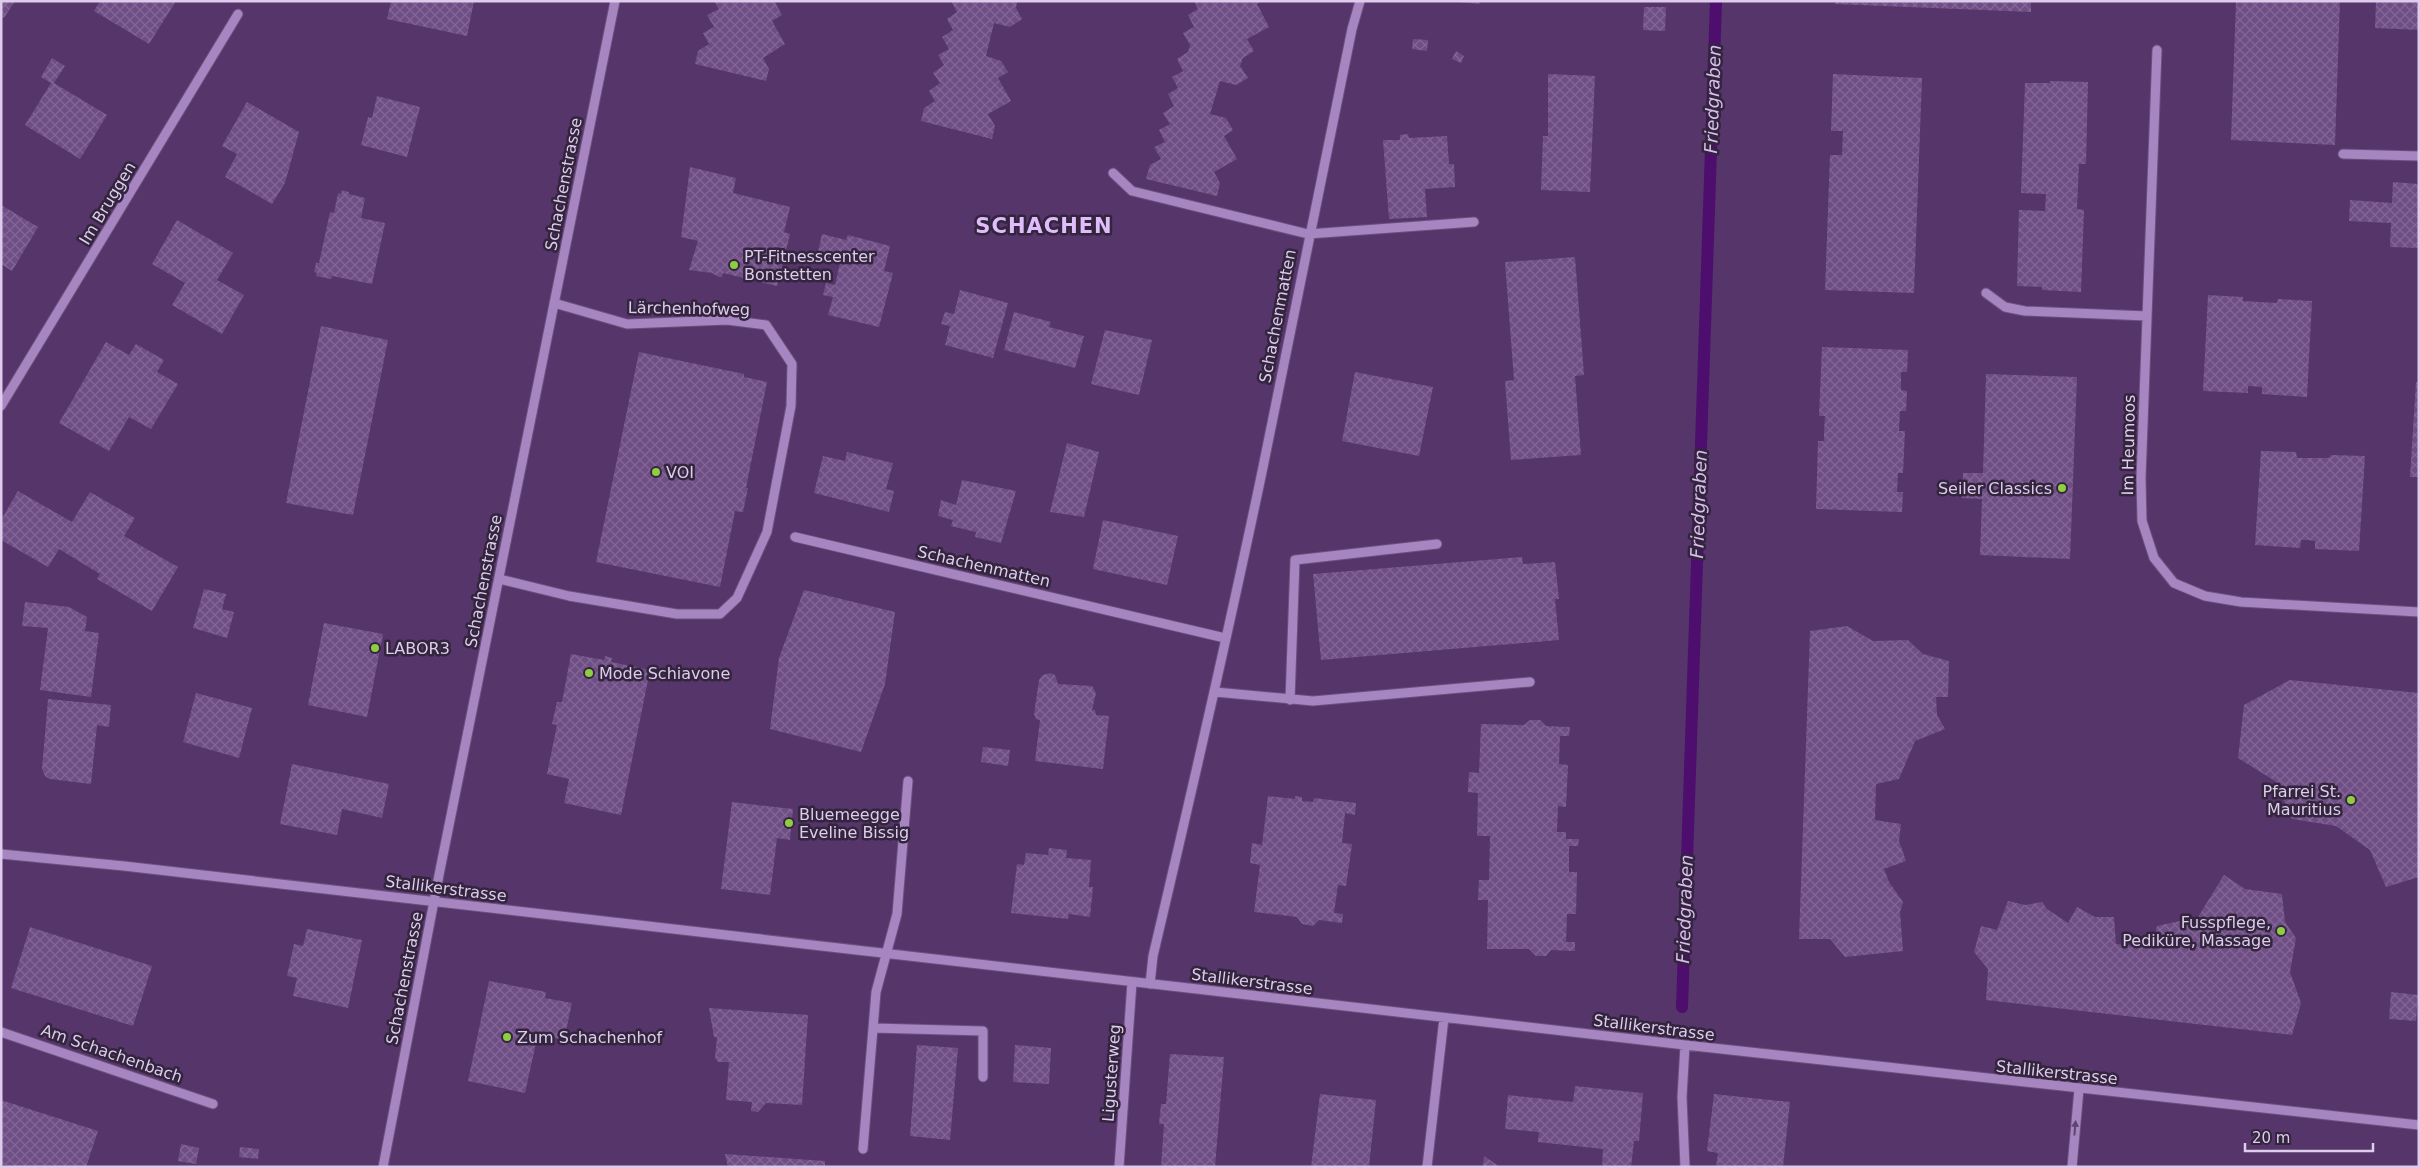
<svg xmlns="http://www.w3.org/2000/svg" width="2420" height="1168" font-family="'DejaVu Sans',sans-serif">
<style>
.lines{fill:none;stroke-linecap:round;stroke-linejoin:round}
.stream{stroke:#4d0e6d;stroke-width:12}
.building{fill:url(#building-cross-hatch)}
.minor-casing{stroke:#6b507d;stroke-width:11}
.minor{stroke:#a785c0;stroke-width:9}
.oneway{fill:#5c476b}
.poi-dot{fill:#8fcd42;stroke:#33253d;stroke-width:2}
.labels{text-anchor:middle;stroke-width:5;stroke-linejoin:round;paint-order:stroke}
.street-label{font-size:16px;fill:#deccec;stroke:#33253d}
.poi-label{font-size:16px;fill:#deccec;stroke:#33253d;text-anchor:start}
.water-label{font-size:18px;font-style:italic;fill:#dabeee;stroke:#33253d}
.district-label{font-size:21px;font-weight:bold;letter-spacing:1px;fill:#e0bcfb;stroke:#33253d}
</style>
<defs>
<pattern id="building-cross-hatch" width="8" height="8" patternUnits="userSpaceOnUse" patternTransform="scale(1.25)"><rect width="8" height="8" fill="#6f4e85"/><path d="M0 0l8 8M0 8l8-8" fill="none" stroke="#836696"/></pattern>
</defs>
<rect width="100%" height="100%" fill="#55356a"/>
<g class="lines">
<path class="stream" d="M1682,1007L1716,1"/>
</g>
<path class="building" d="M1,1H15L4,18L1,16Z
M100,1H176L149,44L94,11Z
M391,1H474L467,36L387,19Z
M714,1L775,2L782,15L772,21L785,44L763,58L769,69L766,81L695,64L698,51L709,44L703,33L714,27L707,15L719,9Z
M951,1H1017L1016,8L1022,19L1010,27L994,23L986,56L1001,61L1008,72L998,78L1011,101L988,114L995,126L992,139L921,121L924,108L935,101L929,91L940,83L933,73L944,65L938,55L949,49L942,37L953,30L947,19L957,12Z
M1194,1H1261L1257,4L1269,27L1247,39L1254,51L1243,58L1240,66L1248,78L1236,85L1220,81L1210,114L1226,118L1233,130L1224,136L1237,159L1214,172L1220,183L1217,196L1146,179L1150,165L1161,159L1154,147L1165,142L1159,130L1170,124L1163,113L1174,106L1168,94L1178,88L1172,77L1183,71L1177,59L1188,52L1190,45L1183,33L1194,27L1188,15L1198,9Z
M1448,1H1481L1480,4Z
M1836,1H2031V12L1835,4Z
M2236,1H2340L2335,145L2231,140Z
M2376,1H2419V30L2375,28Z
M1644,7H1666L1665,31L1643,30Z
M1413,39L1428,40L1427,51L1412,49Z
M1456,51L1464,56L1461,63L1452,59Z
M52,58L65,66L54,83L107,115L80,159L25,125L51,83L41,77Z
M1548,74L1595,76L1590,192L1541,190L1543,136H1548Z
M1833,74L1922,78L1914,293L1825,290L1830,155H1842L1843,131H1831Z
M2050,81L2088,82L2086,164H2079L2077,209L2084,210L2081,292L2042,290V287L2017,286L2019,210L2045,211L2046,194L2021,193L2025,83H2050Z
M377,96L420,107L407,157L361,145L368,117L372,118Z
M247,102L299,132L285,183L272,204L225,177L237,154L222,146Z
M1408,134L1409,138L1447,136L1449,164H1454L1455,187L1425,189L1427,217L1389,219L1383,140H1400V135Z
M690,167L736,178L733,193L790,207L784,232L790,234L777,286L723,273L722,277H719L712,273L689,270L698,241L681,237Z
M2393,182L2419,184V248L2390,247L2391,223L2349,221L2350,200L2392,203Z
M342,190L349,192V194L365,198L361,218L385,223L372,284L332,276L331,279L316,276L317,273L314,272L316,263H319L330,212L334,213L338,193L341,194Z
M1,205L38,227L12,271L1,264Z
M177,220L233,253L217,280L244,295L222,334L172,305L185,283L152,264Z
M822,234L846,240L848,235L890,246L884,271L893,273L879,327L828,315L833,297L823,295L826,283L835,285L840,263L817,256Z
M1575,257L1584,375L1575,376L1581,455L1511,460L1505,381L1514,380L1505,262Z
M960,290L1008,303L993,358L945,345L950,326L941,324L945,312L954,314Z
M2208,295L2243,297V301L2277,303L2278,299L2312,301L2307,397L2262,394V387L2248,386V393L2203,391Z
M1014,312L1051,322L1049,327L1084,336L1075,368L1004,350Z
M321,326L388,340L353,515L286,503Z
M1105,330L1152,340L1139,395L1091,384Z
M106,342L129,355L136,344L164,360L157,372L178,384L151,429L129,417L109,451L59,423Z
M1822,347L1908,350L1907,372H1901V390L1907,391L1906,411H1900L1899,431H1905L1903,473H1898L1897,492H1903L1902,512L1816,509L1818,441H1824V431L1825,416H1819Z
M639,352L744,374V377L767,382L746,488H748L743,512L735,511L720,587L596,562Z
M1355,372L1433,387L1419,456L1342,441Z
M1986,374L2077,377L2070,559L1980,555L1982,499L1962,498L1963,473H1983Z
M2416,382H2419V477H2410Z
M1067,443L1099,452L1084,517L1050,512Z
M2261,451L2296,452L2297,458H2329L2331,455L2365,456L2359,551L2315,549V541L2308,540H2301L2300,548L2255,545Z
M847,452L893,463L886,489L894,491L889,512L814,493L823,456L845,461Z
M962,480L1016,491L1001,543L975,537L976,532L951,526L953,520L938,516L941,500L956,505Z
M18,491L72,522L90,492L135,518L124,536L178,567L152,611L97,579L100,574L59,549L48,567L1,540V520Z
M1103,520L1178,536L1167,585L1093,569Z
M1522,557L1523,564L1555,562L1559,599H1555L1559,640L1321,660L1313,574Z
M204,589L226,594L222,609L234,612L227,638L193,628Z
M804,590L895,612L885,684L861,752L770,729L779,658Z
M25,602L69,607L87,617L85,631L99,633L91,697L40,690L48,628L22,626Z
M324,623L383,634L367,717L308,705Z
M1847,626L1873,641L1908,640L1923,654L1949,661L1948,697H1936L1937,715L1945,729L1915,741L1899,779L1876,784L1875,820L1901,824L1899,841L1906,861L1884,869L1889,882L1903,902L1900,912L1903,951L1845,957L1830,939H1799L1810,631Z
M571,654L604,660L605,656L612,658L611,662L650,670L621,815L564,803L569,779L547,774L557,725L552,724L557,702H562Z
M1050,673L1055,675L1058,684L1092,686L1096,693L1092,710H1095L1096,715L1109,716L1103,769L1035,761L1040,720L1036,719L1034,714L1039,680L1043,675Z
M2290,680L2419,693V877L2386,887L2370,850L2336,826L2292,819L2275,781L2238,758L2244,705Z
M196,693L252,708L239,758L183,742Z
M48,699L111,705L109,727L97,725L91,784L50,779L45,776L42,769Z
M1530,720H1540L1546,726L1570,727L1569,736H1560L1559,764L1568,765L1566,807L1558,806L1557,832H1566V839H1579L1578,846H1569V872H1577L1576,914H1567L1566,942H1575V951L1551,950L1546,956H1536L1529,949H1487L1488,900H1478L1479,880H1489L1490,836H1477L1478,793L1468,792L1469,772L1479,773L1481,724L1524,725Z
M983,747L1010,750L1008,766L981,762Z
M292,764L389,784L382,818L342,809L337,835L280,824Z
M1268,796L1295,799V796L1302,797V801L1313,802L1314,798L1356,803L1355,815L1345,813L1342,843L1352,844L1346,886L1338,885L1334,913L1343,914L1342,923L1319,920L1313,926L1302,924L1297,917L1254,912L1260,865L1250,863L1252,843L1262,845Z
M732,802L793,809L790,840L777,838L770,895L721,889Z
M1049,848L1067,850L1066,858L1091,860L1089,887H1093L1090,917L1069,914L1068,919L1011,913L1017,864L1024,865L1026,853L1048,855Z
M2224,875L2245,889L2282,894L2285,922L2296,938L2290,972L2301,1003L2292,1035L1986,1000L1988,969L1974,952L1981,926L1997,930L2008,901L2025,905L2042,902L2047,909L2068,923L2077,907L2095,917H2114L2116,944L2152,948L2157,926L2198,917Z
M30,927L152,966L133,1026L11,988Z
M307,929L362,940L348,1008L293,996L297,978L287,976L294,944L303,946Z
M489,981L546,992L545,998L572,1003L564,1040L538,1034L525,1093L468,1081Z
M2391,992L2418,995L2416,1021L2389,1019Z
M709,1008L808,1015L802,1105L766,1103L758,1112L751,1111L752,1102L726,1100L729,1062H718L715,1058L717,1037H714Z
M917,1045L958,1048L950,1140L910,1136Z
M1015,1045L1051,1048L1049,1084L1013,1082Z
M1170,1054L1224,1057L1215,1167H1161L1164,1124H1159L1161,1104H1166Z
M1575,1086L1643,1093L1639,1141H1634L1631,1167H1602L1603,1149L1538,1142L1539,1132L1505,1129L1508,1095L1573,1102Z
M1320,1094L1376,1100L1369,1167H1311Z
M1714,1094L1790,1102L1783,1167H1716L1718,1153L1707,1151Z
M1,1100L98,1131L86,1167H11L1,1164Z
M181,1144L199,1148L196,1164L178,1161Z
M240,1147L259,1149L258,1159L239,1157Z
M725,1154L825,1161V1167H728Z
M1484,1156L1500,1167H1483Z"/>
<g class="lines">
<defs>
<path id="minor" d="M2157,50L2141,478L2142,521L2154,558L2174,583L2205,596L2241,602L2419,612
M2343,154L2419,156
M1113,173L1132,191L1308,234L1474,222
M1986,293L2005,307L2025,311L2147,316
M1,406L238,14
M795,537L1225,638
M499,579L569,596L677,614H720L737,598L767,532L791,406L792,364L766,325L727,320L627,324L554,303
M1215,692L1313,701L1530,682
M1290,700L1295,560L1437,544
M1,854L124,866L1685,1045L2419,1125
M1150,984L1153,956C1191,795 1228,634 1262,472C1293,325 1321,176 1352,29L1360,1
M873,1028L983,1031V1077
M1,1032L213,1104
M1685,1045L1682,1097L1685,1167
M863,1149L876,992L897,914L908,781
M383,1167L439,875L615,1
M1119,1167L1132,982
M1427,1167L1444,1018
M2072,1167L2079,1089"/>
</defs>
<use href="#minor" class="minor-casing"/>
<use href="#minor" class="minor"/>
</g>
<defs><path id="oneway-solid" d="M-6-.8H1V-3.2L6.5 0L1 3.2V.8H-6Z" transform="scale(1.25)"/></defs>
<use class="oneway" href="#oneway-solid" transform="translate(2075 1128) rotate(-85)"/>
<g class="poi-dot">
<circle cx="734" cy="265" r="5"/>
<circle cx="656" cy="472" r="5"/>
<circle cx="2062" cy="488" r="5"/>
<circle cx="375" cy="648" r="5"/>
<circle cx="589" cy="673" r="5"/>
<circle cx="2351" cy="800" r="5"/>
<circle cx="789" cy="823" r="5"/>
<circle cx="2281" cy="931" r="5"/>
<circle cx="507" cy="1037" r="5"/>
</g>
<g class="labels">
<g class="street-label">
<text transform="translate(563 184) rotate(-79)" y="6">Schachenstrasse</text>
<text transform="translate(107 203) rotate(-59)" y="6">Im Bruggen</text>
<text transform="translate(689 308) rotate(1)" y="6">Lärchenhofweg</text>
<text transform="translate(1277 316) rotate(-79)" y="6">Schachenmatten</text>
<text transform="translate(2128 445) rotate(-89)" y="6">Im Heumoos</text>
<text transform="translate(984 566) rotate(13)" y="6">Schachenmatten</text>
<text transform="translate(483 581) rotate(-79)" y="6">Schachenstrasse</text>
<text transform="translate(446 888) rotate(7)" y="6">Stallikerstrasse</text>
<text transform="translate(404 978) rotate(-79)" y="6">Schachenstrasse</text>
<text transform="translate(1252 981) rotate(7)" y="6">Stallikerstrasse</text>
<text transform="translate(1654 1027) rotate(7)" y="6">Stallikerstrasse</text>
<text transform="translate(112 1053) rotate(19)" y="6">Am Schachenbach</text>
<text transform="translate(2057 1072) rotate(6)" y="6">Stallikerstrasse</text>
<text transform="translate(1111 1073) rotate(-86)" y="6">Ligusterweg</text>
</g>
<g class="poi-label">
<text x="744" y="262">PT-Fitnesscenter<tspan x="744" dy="18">Bonstetten</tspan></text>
<text x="666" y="478">VOI</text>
<text x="2052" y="494" text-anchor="end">Seiler Classics</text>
<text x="385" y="654">LABOR3</text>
<text x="599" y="679">Mode Schiavone</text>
<text x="2341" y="797" text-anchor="end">Pfarrei St.<tspan x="2341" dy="18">Mauritius</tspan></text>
<text x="799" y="820">Bluemeegge<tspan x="799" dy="18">Eveline Bissig</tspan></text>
<text x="2271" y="928" text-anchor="end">Fusspflege,<tspan x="2271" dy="18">Pediküre, Massage</tspan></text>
<text x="517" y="1043">Zum Schachenhof</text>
</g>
<g class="water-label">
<text transform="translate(1713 99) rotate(-88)" y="6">Friedgraben</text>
<text transform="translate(1699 504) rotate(-88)" y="6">Friedgraben</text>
<text transform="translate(1685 909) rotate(-88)" y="6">Friedgraben</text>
</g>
<g class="district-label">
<text x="1044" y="233">SCHACHEN</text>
</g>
</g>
<rect width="2420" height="1168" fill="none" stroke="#deccec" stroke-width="5"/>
<path d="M2245 1143v8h128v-8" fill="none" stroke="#deccec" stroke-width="2.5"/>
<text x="2252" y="1143" font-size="15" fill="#deccec" stroke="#33253d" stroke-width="4" paint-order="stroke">20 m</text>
</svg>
